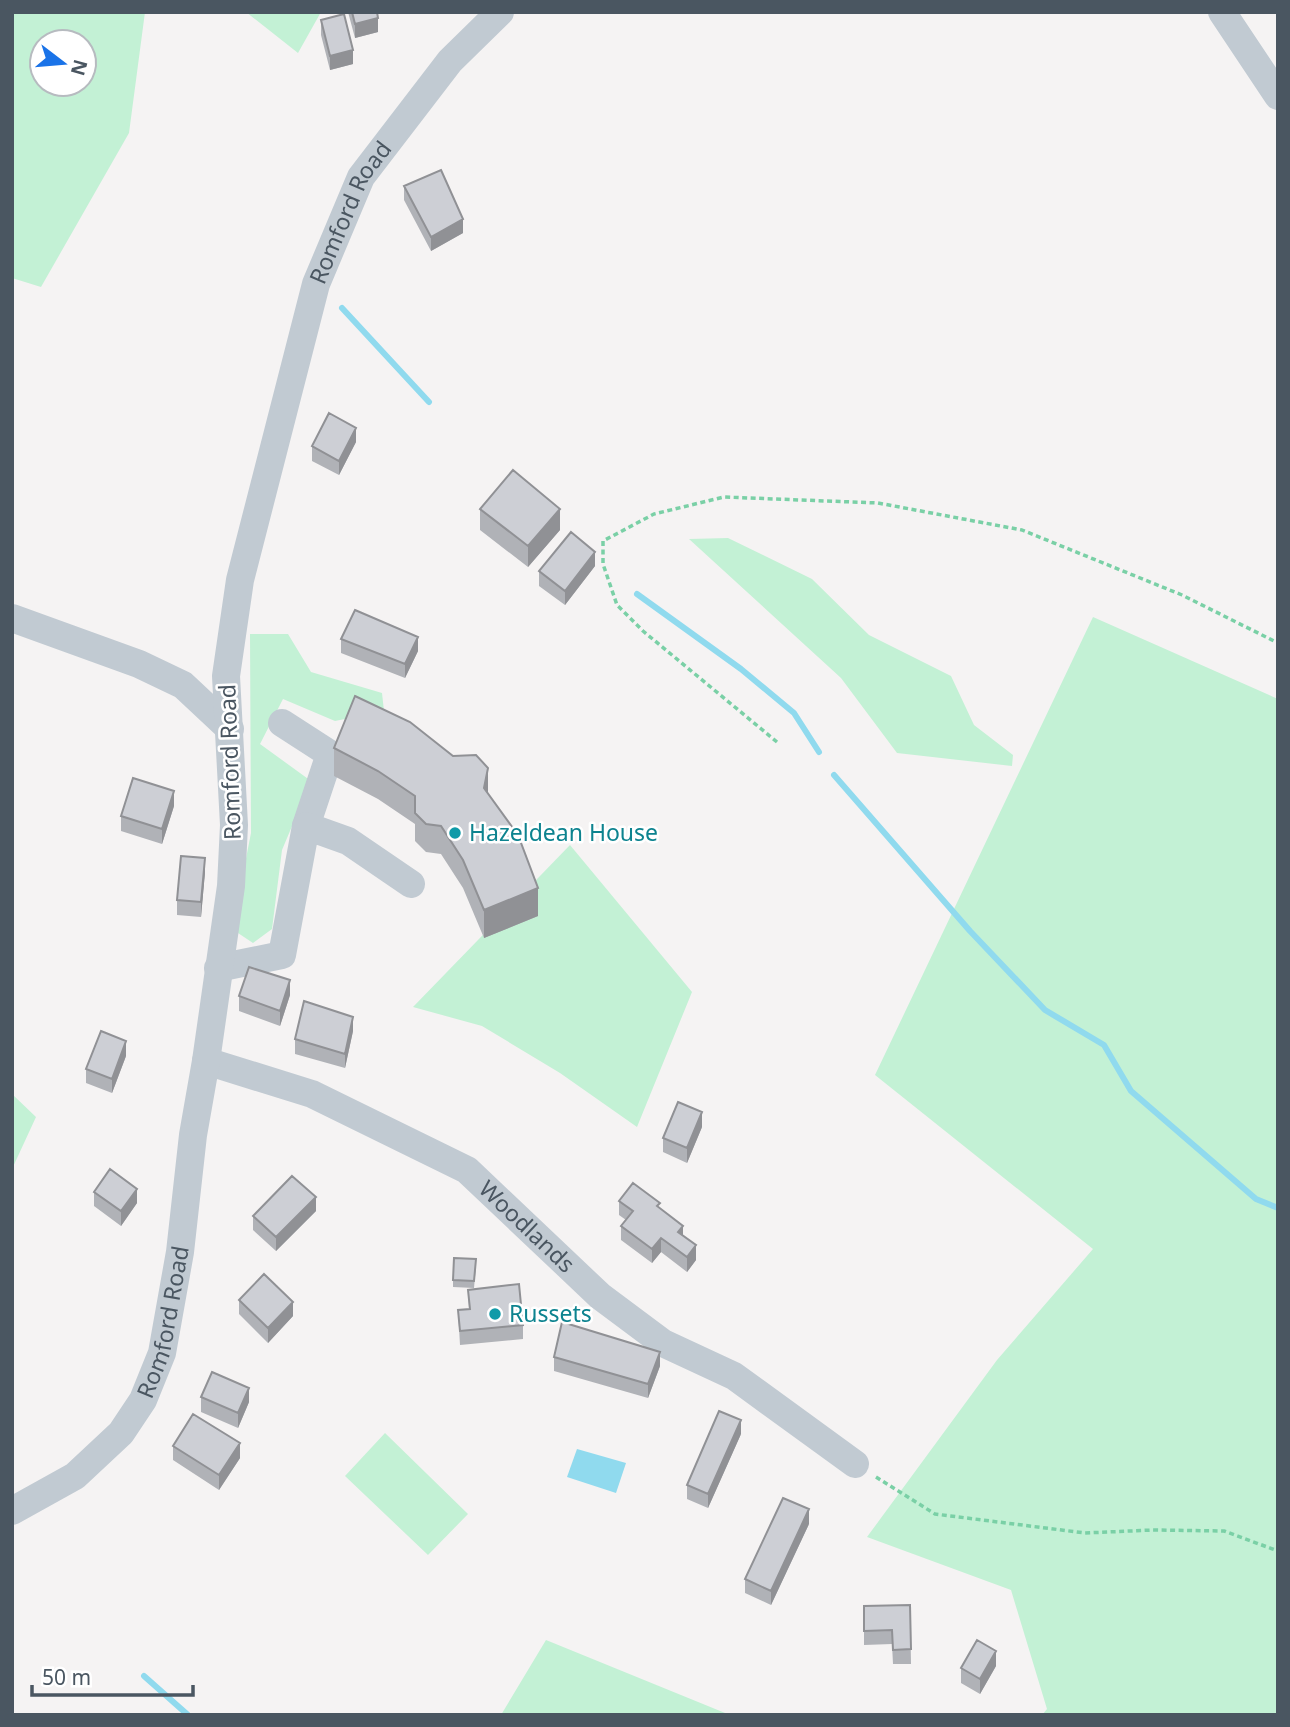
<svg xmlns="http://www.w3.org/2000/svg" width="1290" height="1727" font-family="'Noto Sans',sans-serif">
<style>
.green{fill:#c3f1d5;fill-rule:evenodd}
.water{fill:#90daee}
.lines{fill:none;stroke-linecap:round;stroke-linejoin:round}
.stream{stroke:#90daee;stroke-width:6}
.path{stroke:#7ad0a6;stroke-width:3.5;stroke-dasharray:5 3.5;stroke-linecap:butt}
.minor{stroke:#c1cad2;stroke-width:28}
.wall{fill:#b0b2b7}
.shaded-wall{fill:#909195}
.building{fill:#cdcfd5;stroke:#909195;stroke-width:2}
.culture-dot{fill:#0f9aa8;stroke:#fff;stroke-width:2.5}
.labels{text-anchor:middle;stroke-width:5;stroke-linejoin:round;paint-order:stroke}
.street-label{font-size:23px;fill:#4a5661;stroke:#fff}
.culture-label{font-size:23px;fill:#0d838f;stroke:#fff;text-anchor:start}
</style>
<rect width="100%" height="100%" fill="#f5f3f3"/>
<path class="green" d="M12,12H145L129,133L41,287L12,278ZM84,42V84H42V42Z
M246,12H321L298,53Z
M728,538L812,579L869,635L951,676L974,725L1013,755L1012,766L897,753L841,678L689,539Z
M1093,617L1278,699V1715H1042L1047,1709L1011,1590L867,1537L997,1360L1093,1249L875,1075Z
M250,634H288L311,672L382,693L384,711L335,721L283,699L260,744L311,781L282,850L272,929L253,943L232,929L251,833Z
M570,845L692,992L637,1127L560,1073L482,1026L413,1007Z
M12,1094L36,1117L12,1169Z
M385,1433L468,1514L428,1555L345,1476Z
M546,1640L730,1715H501Z"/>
<path class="water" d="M577,1449L626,1463L616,1493L567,1477Z"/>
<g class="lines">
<path class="stream" d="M342,308L429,402
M637,594L741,669L794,713L819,752
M834,775L970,931L1045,1010L1104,1045L1131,1091L1256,1199L1278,1208
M144,1676L188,1715"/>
<path class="path" d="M777,742L643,631L617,605L603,564V541L654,514L724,497L878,503L1022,530L1182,595L1278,643
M876,1477L935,1514L1085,1533L1153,1530L1224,1531L1278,1551"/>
<g class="minor">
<path d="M1222,12L1278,96"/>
<path d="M12,618L139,664L183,685L230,729"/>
<path d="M282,723L330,754L306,826"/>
<path d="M218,968L282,955L306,826L348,841L411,884"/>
<path id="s1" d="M206,1061L312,1094L467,1170L600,1296L663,1343L734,1376L855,1464"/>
<path id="s2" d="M12,1511L75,1476L121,1433L143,1400L162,1353L180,1252L193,1135L206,1061L231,886L234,825L226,676L240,580L316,284L361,177L450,61L500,12"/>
</g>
</g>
<path class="wall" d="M348,12H377L378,32L355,38Z
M321,20L353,64L330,70L321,35Z
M404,186L463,233L431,251L404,200Z
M1278,229V247L1276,244V230Z
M356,442L339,475L312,461V446Z
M480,509L560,530L528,567L480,530Z
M595,566L565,605L539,586V571Z
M341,639L418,651L405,678L341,653Z
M334,748L488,795L538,916L484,938L463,888L441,854L426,852L415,841V824L378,799L334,776Z
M174,806L162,844L121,831V816Z
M205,872L201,917L177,915V900Z
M290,995L280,1026L239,1011V996Z
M353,1031L345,1068L295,1054V1039Z
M126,1056L112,1093L86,1083V1069Z
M702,1127L687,1163L663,1152V1138Z
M94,1192L137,1203L121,1226L94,1206Z
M619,1201L660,1208L683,1236L696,1260L687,1272L661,1252L652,1263L621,1240V1226L626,1220L619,1215Z
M316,1211L276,1251L253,1230V1216Z
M476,1266L474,1288L453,1287V1280Z
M468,1290L523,1325V1339L460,1345L458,1310L469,1309Z
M239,1300L293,1316L268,1343L239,1314Z
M554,1357L660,1366L648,1398L554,1371Z
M201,1397L249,1402L238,1428L201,1412Z
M741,1434L708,1508L687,1499V1485Z
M173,1446L240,1458L219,1490L173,1460Z
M809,1524L771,1605L745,1593V1579Z
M910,1605L911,1664H893L892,1644L864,1645V1606Z
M996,1666L980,1694L961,1683V1668Z"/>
<path class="shaded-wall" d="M378,18V32L355,38V24Z
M353,50V64L330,70V56Z
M463,219V233L431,251V237Z
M356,428V442L339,475V461Z
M560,509V530L528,567V546Z
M595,552V566L565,605V591Z
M418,637V651L405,678V664Z
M488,768V796L484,788Z
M174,791V806L162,844V829Z
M205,858V872L201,917V902Z
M538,888V916L484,938V910Z
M290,980V995L280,1026V1011Z
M353,1017V1031L345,1068V1054Z
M126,1041V1056L112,1093V1079Z
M702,1112V1127L687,1163V1148Z
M137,1189V1203L121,1226V1211Z
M316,1197V1211L276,1251V1237Z
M683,1226V1240L678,1232Z
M661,1238V1252L652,1263V1249Z
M696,1245V1260L687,1272V1257Z
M293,1302V1316L268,1343V1328Z
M660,1352V1366L648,1398V1384Z
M249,1388V1402L238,1428V1413Z
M741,1420V1434L708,1508V1494Z
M240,1443V1458L219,1490V1475Z
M809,1509V1524L771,1605V1591Z
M996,1651V1666L980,1694V1679Z"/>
<path class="building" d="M352,12H377L378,18L355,24Z
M344,14L353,50L330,56L321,20Z
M441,170L463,219L431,237L404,186Z
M329,413L356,428L339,461L312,446Z
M513,470L560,509L528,546L480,509Z
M571,532L595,552L565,591L539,571Z
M355,610L418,637L405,664L341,639Z
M355,696L410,722L453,756L476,755L488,768L484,788L518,835L538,888L484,910L463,860L441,826L426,824L415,813V796L378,771L334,748Z
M133,778L174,791L162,829L121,816Z
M181,856L205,858L201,902L177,900Z
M249,967L290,980L280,1011L239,996Z
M304,1001L353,1017L345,1054L295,1039Z
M101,1031L126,1041L112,1079L86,1069Z
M678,1102L702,1112L687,1148L663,1138Z
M110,1169L137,1189L121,1211L94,1192Z
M292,1176L316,1197L276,1237L253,1216Z
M633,1183L660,1203L657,1206L683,1226L678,1232L696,1245L687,1257L661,1238L652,1249L621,1226L633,1211L619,1201Z
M454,1258L476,1259L474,1281L453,1280Z
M264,1274L293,1302L268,1328L239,1300Z
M519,1284L523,1325L460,1331L458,1310L470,1309L468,1290Z
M562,1322L660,1352L648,1384L554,1357Z
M212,1372L249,1388L238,1413L201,1397Z
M719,1411L741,1420L708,1494L687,1485Z
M193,1414L240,1443L219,1475L173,1446Z
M783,1498L809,1509L771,1591L745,1579Z
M910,1605L911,1649L893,1650L892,1630L864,1631V1606Z
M977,1640L996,1651L980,1679L961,1668Z"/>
<g class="culture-dot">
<circle cx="455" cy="833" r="7"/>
<circle cx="495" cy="1314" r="7"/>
</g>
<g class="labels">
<g class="street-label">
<text dy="8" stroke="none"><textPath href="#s2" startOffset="1390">Romford Road</textPath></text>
<text transform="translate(230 762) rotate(-92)" y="8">Romford Road</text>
<text dy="8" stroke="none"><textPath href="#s1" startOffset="366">Woodlands</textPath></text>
<text dy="8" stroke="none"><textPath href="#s2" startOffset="256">Romford Road</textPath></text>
</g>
<g class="culture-label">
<text x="469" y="841">Hazeldean House</text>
<text x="509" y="1322">Russets</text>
</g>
</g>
<rect width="1290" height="1727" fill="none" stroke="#4a5661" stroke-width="28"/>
<g transform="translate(63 63) rotate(106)"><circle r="33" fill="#ffffff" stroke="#b7bbc0" stroke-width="2"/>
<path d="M0-5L12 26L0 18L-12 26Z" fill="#1a73e8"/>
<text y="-10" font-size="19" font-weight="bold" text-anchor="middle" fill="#4a5661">N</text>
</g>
<path d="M32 1685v10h161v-10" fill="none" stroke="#4a5661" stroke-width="3.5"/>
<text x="42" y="1685" font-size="21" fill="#4a5661" stroke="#ffffff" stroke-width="5" paint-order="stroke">50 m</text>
</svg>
